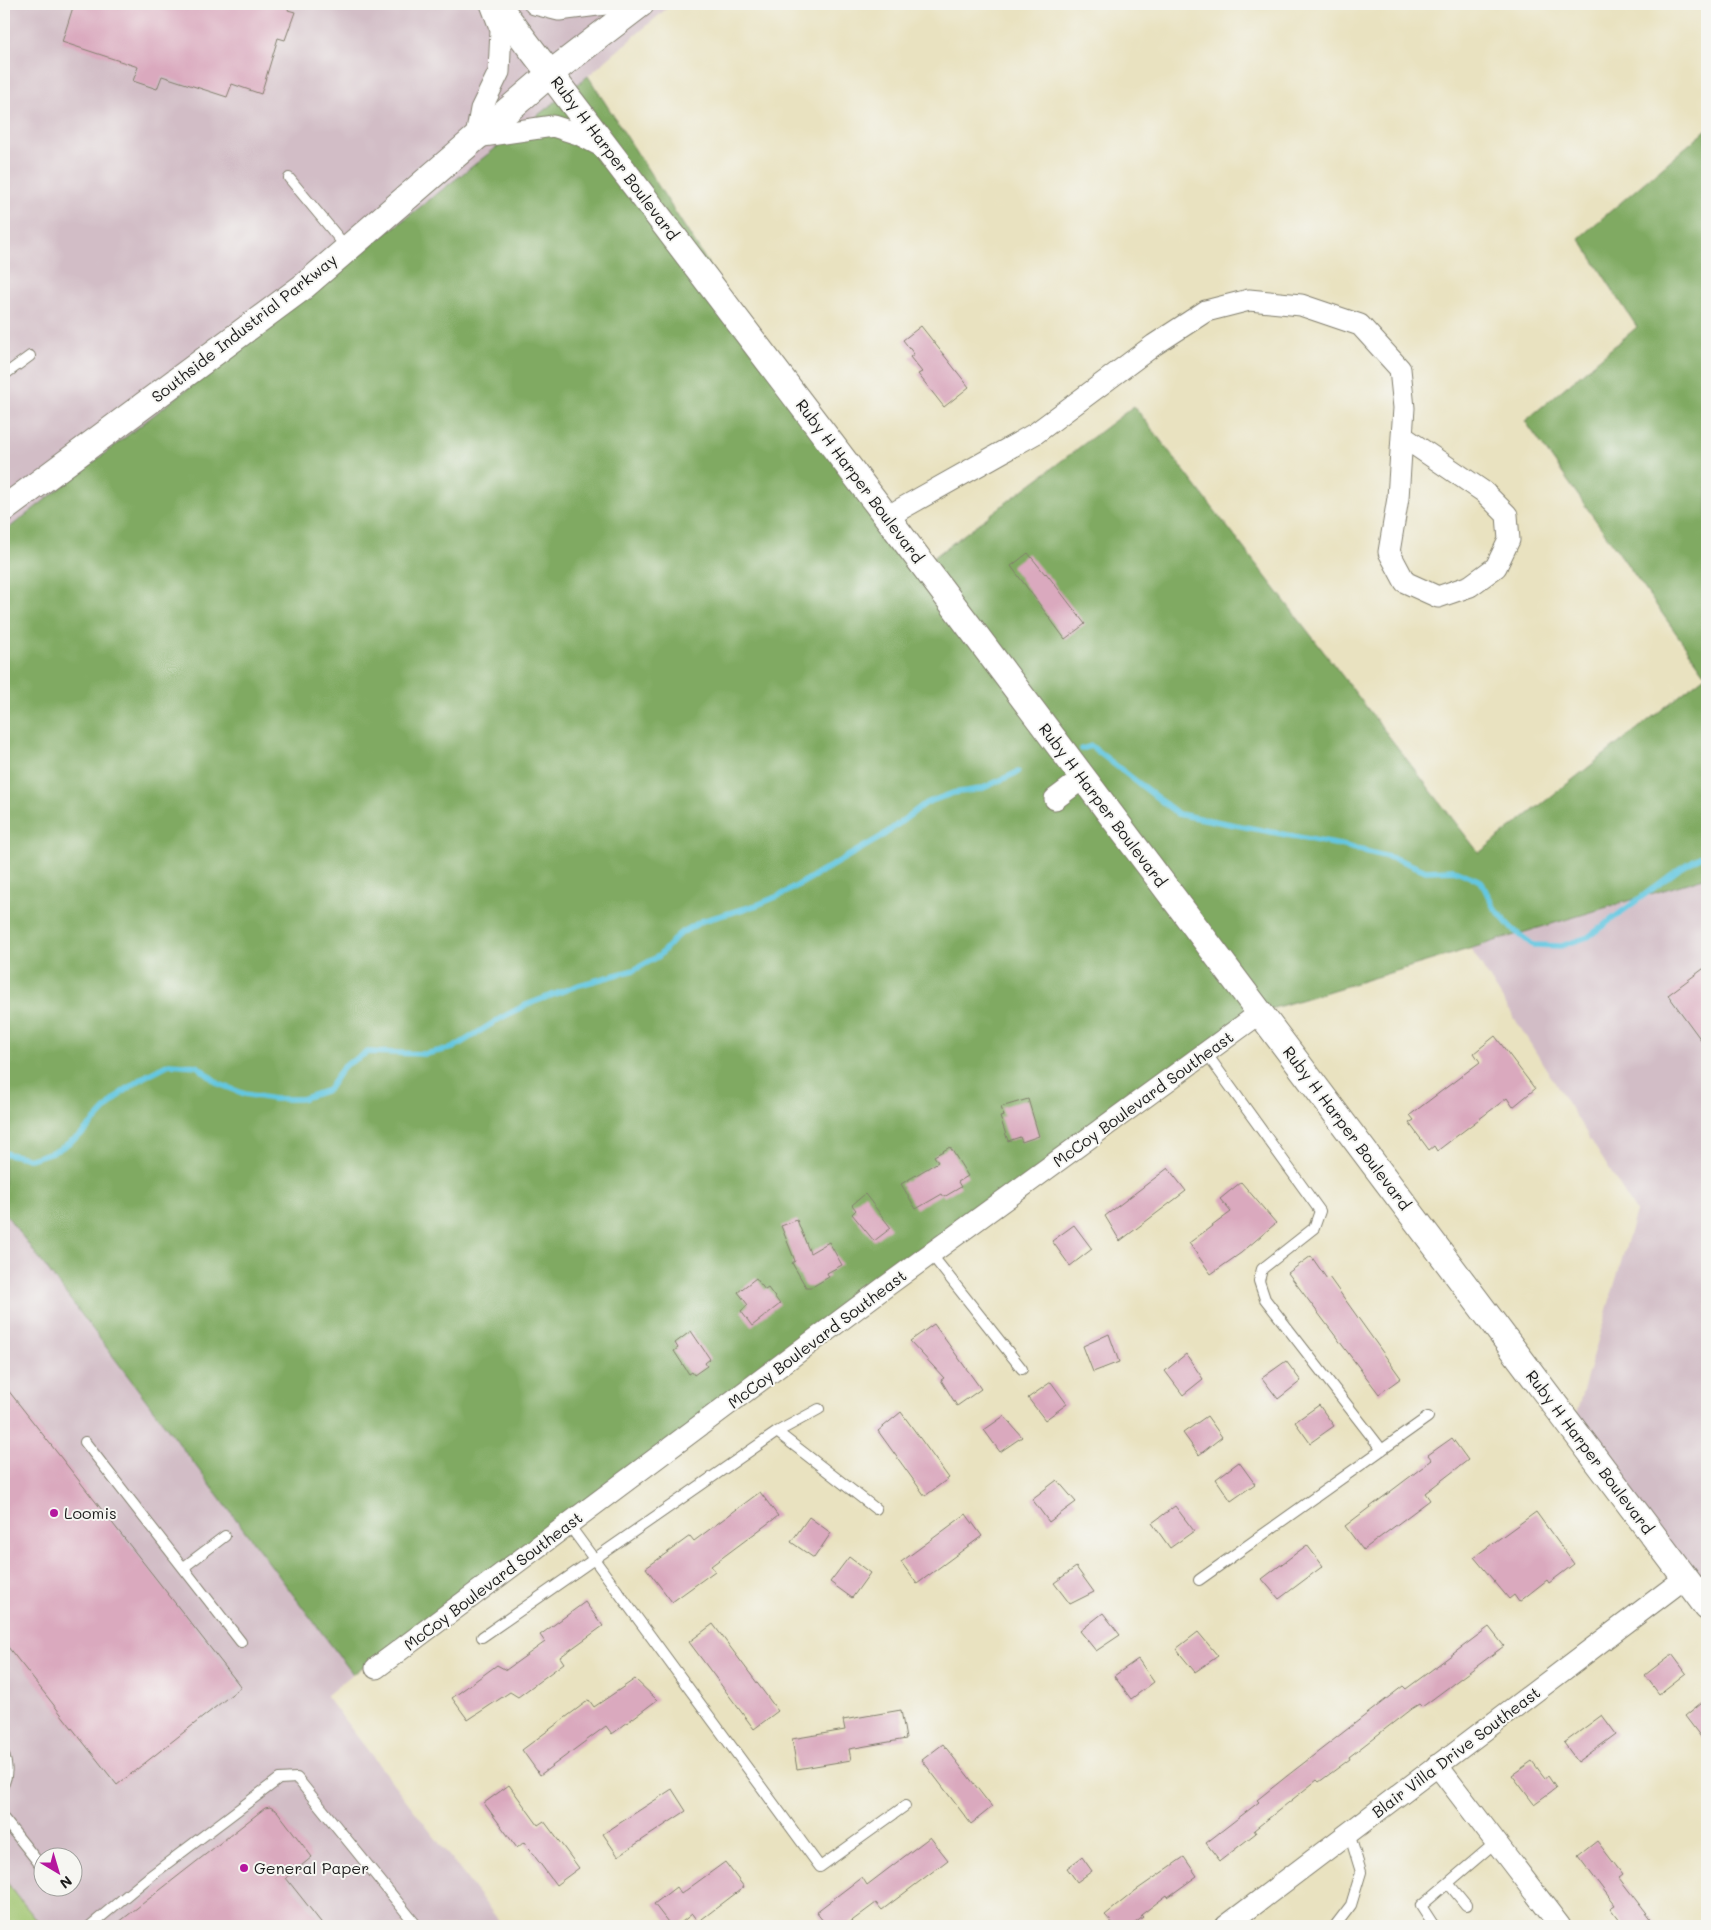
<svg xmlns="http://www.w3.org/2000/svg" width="1711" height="1930" font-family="Mali,sans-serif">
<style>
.industrial{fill:#d2bdc6;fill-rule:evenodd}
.green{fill:#a0c570;stroke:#5e7046}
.forest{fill:#80aa62;stroke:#4e633f}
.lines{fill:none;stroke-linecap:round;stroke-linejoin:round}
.stream{stroke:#63c7e1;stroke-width:5.5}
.building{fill:#daa9be}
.service-casing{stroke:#827f6e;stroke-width:12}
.minor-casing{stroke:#827f6e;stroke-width:23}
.tertiary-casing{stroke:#827f6e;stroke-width:28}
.service{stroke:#fff;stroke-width:10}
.minor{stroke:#fff;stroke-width:21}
.tertiary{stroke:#fff;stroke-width:26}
.poi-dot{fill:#b5179e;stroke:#f6f6f2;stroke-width:2}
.labels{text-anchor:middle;stroke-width:4;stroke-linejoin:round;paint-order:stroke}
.street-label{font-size:16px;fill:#1c1c1c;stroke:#f6f6f2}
.poi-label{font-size:16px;fill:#1c1c1c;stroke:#f6f6f2;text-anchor:start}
</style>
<rect width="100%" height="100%" fill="#f6f6f2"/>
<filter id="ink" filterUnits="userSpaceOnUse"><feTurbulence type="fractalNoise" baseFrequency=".02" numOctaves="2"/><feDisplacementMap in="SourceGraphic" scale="10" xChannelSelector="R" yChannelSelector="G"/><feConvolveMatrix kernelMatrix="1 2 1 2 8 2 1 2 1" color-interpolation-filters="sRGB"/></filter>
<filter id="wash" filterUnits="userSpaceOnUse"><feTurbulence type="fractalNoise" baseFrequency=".0096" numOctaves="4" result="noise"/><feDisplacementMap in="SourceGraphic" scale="20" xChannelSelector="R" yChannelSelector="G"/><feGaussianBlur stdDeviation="1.12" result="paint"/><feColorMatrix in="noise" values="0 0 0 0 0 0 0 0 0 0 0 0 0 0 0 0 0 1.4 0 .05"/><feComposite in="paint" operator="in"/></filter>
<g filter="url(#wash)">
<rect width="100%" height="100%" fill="#e9e2c0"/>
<path class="industrial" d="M4,4H672L588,76L4,532Z
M1707,877V1615L1571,1431L1636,1212L1471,949Z
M4,1212L353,1674L326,1696L503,1926H4ZM42,1858H72V1888H42Z"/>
<path class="green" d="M4,1879L39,1923L35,1926H4Z"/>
<path class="forest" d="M588,76L782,379L921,567L1134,406L1479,853L1706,675L1525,421L1637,327L1579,238L1707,129V877L1267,1010L769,1374L353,1674L4,1212V532Z"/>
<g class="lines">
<path class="stream" d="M1082,749L1091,746L1178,814L1345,846L1400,860L1426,871L1454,870L1481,881L1493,906L1511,928L1533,945L1561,946L1588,937L1679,869L1707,853
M4,1153L31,1159L58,1150L82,1134L121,1093L144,1077L169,1064L197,1066L219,1084L245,1094L273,1099H301L328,1090L344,1066L368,1052L425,1054L453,1048L501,1018L526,1005L579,985L634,970L659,956L678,935L702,921L757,905L783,894L881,837L926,803L953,793L981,789L1018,772"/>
</g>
<g id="blocks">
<path class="building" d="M74,4H290L288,10L295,12L285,40L278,38L261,94L232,84L227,97L162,76L157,89L133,81L138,67L62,42Z
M921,326L969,387L944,407L918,374L922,372L910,357L914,354L903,340Z
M1028,553L1045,574L1046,573L1085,624L1065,639L1011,566Z
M1707,966V1048L1668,995Z
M1495,1036L1535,1089L1513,1107L1507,1098L1437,1151L1434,1146L1429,1150L1409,1123L1414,1120L1410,1115L1480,1062L1474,1053Z
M1028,1099L1039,1136L1022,1142L1020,1137L1008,1141L1000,1117L1004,1116L1001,1107Z
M950,1147L968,1176L958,1182L961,1187L944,1197L942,1194L916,1209L901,1184L938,1162L934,1156Z
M1168,1168L1186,1191L1120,1241L1105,1216Z
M1241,1182L1276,1223L1241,1253L1211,1274L1189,1243L1231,1212L1220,1199Z
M865,1194L891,1228L874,1241L852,1214L856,1210L852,1205Z
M797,1220L810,1253L829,1242L842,1265L827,1273L829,1277L812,1287H806L792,1263L795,1261L781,1226Z
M1074,1225L1092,1249L1070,1266L1052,1241Z
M1311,1256L1327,1279L1329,1277L1401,1378L1379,1394L1288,1273Z
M756,1278L765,1290L768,1288L780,1304L752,1326L741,1311L748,1305L738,1292Z
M934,1324L981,1389L957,1406L941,1380L944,1378L910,1341Z
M691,1331L710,1359L705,1363L707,1366L694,1375L692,1372L689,1374L674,1351L678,1348L675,1343Z
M1109,1334L1119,1362L1093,1372L1083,1346Z
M1186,1354L1203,1379L1183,1395L1165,1371Z
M1286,1361L1301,1381L1278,1399L1262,1378Z
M1051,1382L1067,1404L1045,1420L1028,1398Z
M4,1385L241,1687L117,1785L4,1642Z
M1319,1405L1334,1426L1310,1443L1295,1422Z
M901,1412L949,1478L925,1496L878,1431Z
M1004,1416L1022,1437L1000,1452L984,1430Z
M1207,1416L1222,1437L1199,1455L1183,1433Z
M1452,1438L1468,1460L1425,1493L1430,1500L1363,1550L1345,1526L1432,1460L1428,1455Z
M1239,1462L1255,1484L1231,1501L1216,1479Z
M1057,1480L1076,1502L1049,1522L1032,1499Z
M760,1492L778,1516L711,1566L715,1571L672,1602L646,1568L690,1536L694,1541Z
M1175,1506L1194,1531L1170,1548L1152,1523Z
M1536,1512L1574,1564L1549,1583L1547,1580L1519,1602L1514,1595L1509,1599L1474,1557Z
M966,1514L982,1536L917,1584L901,1562Z
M809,1517L831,1533L814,1558L791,1542Z
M1307,1545L1323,1566L1279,1599L1262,1579Z
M849,1557L870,1573L852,1598L830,1582Z
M1076,1567L1094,1592L1070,1604L1054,1583Z
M585,1602L603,1626L560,1657L564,1663L518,1697L510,1692L468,1720L452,1698L497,1665L506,1670L545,1642L540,1635Z
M1103,1613L1120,1635L1096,1651L1080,1631Z
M713,1624L778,1711L754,1729L689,1642Z
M1489,1627L1504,1646L1422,1707L1419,1704L1411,1709L1349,1757L1350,1759L1319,1782L1317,1780L1254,1830L1256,1833L1220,1861L1206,1843L1259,1802L1257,1800L1287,1776L1403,1686L1406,1689Z
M1198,1632L1218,1656L1195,1672L1176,1649Z
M1672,1654L1686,1673L1659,1694L1645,1675Z
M1138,1659L1154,1682L1131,1699L1114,1676Z
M635,1679L657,1700L612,1734L606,1726L540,1775L522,1750L589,1700L594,1707Z
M1707,1698V1745L1685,1716Z
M901,1710L906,1739L849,1749L851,1760L797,1769L792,1739L845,1730L843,1720Z
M1602,1715L1616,1734L1578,1762L1564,1743Z
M943,1744L992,1807L971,1824L922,1760Z
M1532,1761L1545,1778L1548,1776L1556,1788L1534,1804L1512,1775Z
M509,1785L538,1825L544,1821L579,1868L556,1885L524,1842L517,1848L484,1803Z
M672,1789L686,1811L618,1856L603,1834Z
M270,1807L277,1811L312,1857L286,1878L324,1926H114L265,1808Z
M930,1837L948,1860L882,1910L876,1903L845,1926H827L816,1912L862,1877L867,1885Z
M1597,1841L1623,1875L1619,1878L1656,1926H1624L1610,1908L1615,1905L1578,1856Z
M1082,1857L1092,1871L1077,1882L1067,1868Z
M1184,1857L1197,1876L1168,1897L1167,1895L1141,1915L1143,1917L1131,1926H1115L1105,1915L1135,1891Z
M725,1862L744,1887L698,1922L692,1914L677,1926H671L654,1904L676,1887L681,1894Z"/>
</g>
</g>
<g filter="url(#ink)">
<use href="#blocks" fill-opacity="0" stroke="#827f6e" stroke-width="1"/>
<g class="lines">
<defs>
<path id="service" d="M289,178L347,248
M4,375L30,356
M1206,1053L1320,1211L1314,1228L1262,1269L1259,1281L1265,1299L1382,1450
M931,1254L1022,1369
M777,1432L876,1509
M85,1442L241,1642
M569,1525L820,1867L905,1806
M184,1567L225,1536
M1199,1580L1428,1417
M482,1637L777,1432L819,1409
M4,1755C7,1765 8,1773 4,1783
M4,1819L42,1867
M1448,1883L1466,1905
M90,1926L149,1877L279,1779L297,1778L417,1926
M1335,1926L1351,1905L1361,1872L1349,1833
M1434,1926L1421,1906L1496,1842"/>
<path id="minor" d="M491,4L501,30L499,72L481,109L476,137L553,126L578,134L605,148
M535,4L559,10L605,4
M1402,436L1484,492L1507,515L1509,540L1496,567L1470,586L1438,597L1405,582L1389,552L1398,498Z
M890,521L899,510L1036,433L1154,345L1206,311L1249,300L1301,305L1360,325L1400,369L1404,408L1402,436
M1055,799L1083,778
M376,1668L881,1290L1260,1013
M1437,1765L1560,1926
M1226,1926L1685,1578"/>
<path id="tertiary" d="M497,4L890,521L1707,1607
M4,509L303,287L551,73L641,4"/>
</defs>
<use href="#service" class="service-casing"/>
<use href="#minor" class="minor-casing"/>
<use href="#tertiary" class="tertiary-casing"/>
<use href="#service" class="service"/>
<use href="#minor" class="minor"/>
<use href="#tertiary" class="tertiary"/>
</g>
</g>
<g class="poi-dot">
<circle cx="54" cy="1513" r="5"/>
<circle cx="244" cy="1868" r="5"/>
</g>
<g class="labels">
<g class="street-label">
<text transform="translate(615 158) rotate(53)" y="6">Ruby H Harper Boulevard</text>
<text transform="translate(244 328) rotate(-38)" y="6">Southside Industrial Parkway</text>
<text transform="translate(860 481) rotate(53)" y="6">Ruby H Harper Boulevard</text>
<text transform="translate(1103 805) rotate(53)" y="6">Ruby H Harper Boulevard</text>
<text transform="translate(1143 1099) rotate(-36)" y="6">McCoy Boulevard Southeast</text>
<text transform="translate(1347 1128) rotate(53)" y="6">Ruby H Harper Boulevard</text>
<text transform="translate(817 1339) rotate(-37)" y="6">McCoy Boulevard Southeast</text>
<text transform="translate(1590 1452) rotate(53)" y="6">Ruby H Harper Boulevard</text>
<text transform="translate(493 1581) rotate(-37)" y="6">McCoy Boulevard Southeast</text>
<text transform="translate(1456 1752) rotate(-37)" y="6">Blair Villa Drive Southeast</text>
</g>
<g class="poi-label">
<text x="64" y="1519">Loomis</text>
<text x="254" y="1874">General Paper</text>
</g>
</g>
<rect width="1711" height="1930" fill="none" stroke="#f6f6f2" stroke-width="20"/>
<g transform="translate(58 1872) rotate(142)"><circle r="24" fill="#f6f6f2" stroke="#9f9f9c"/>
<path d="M0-4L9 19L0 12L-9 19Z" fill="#b5179e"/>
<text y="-8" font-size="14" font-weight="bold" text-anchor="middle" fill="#1c1c1c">N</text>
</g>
</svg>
